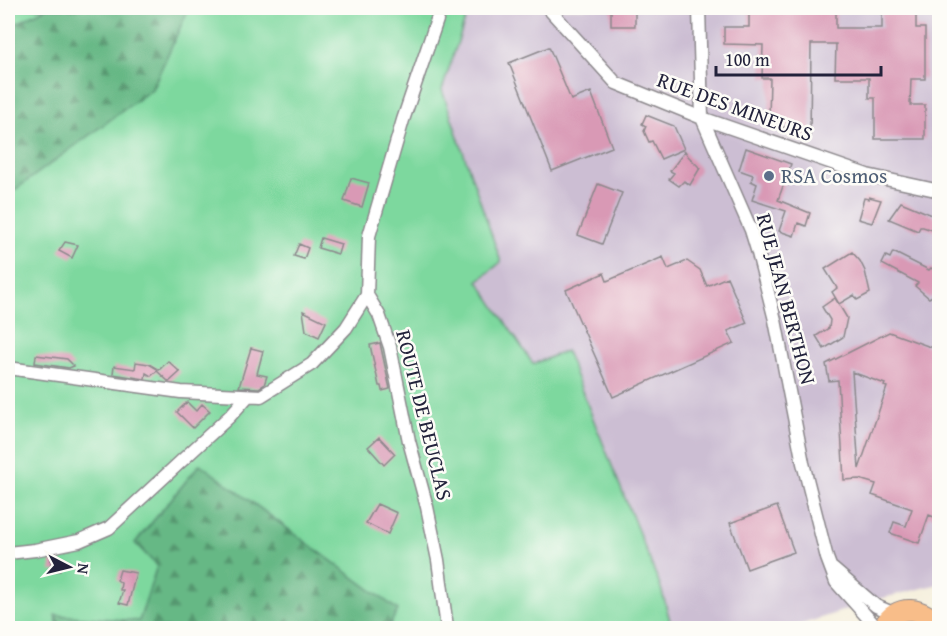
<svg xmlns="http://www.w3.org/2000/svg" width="947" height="636" font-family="'Gentium Book Plus',serif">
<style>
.industrial{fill:#ccbed3}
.grass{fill:#7dd89e;stroke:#507d6c;stroke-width:1.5}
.forest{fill:url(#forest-firs);stroke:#446d60;stroke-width:1.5}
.building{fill:#d999b5;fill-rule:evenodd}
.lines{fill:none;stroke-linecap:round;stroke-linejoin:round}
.minor-casing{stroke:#8c888c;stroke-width:15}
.primary-casing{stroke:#8c888c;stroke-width:22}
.minor{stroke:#fff;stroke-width:12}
.primary{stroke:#f8bd89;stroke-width:20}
.service-dot{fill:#5c6f8a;stroke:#fdfcf7;stroke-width:2}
.labels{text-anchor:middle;stroke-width:5;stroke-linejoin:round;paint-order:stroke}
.street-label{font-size:21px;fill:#22223b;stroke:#fdfcf7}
.service-label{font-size:21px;fill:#4e5e75;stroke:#fdfcf7;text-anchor:start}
</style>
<defs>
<pattern id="forest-firs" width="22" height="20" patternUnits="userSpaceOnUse" patternTransform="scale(1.5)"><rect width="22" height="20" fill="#66b885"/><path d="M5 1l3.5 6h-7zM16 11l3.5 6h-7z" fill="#54956e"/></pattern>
</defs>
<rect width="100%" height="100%" fill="#fdfcf7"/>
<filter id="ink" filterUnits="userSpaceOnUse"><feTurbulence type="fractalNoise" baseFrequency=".0167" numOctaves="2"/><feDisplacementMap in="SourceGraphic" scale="12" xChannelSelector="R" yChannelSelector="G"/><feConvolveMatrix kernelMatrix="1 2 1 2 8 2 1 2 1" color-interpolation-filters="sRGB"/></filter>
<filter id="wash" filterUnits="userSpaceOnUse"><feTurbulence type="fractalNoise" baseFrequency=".008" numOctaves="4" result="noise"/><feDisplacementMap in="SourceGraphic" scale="24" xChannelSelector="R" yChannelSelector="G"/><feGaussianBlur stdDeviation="1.35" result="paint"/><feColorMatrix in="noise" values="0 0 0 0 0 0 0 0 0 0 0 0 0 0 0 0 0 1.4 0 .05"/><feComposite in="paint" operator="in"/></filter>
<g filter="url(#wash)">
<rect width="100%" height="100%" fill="#f5efdc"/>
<path class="industrial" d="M469,8H939V584L879,599L790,628H672L661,588L566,352L533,364L478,281L442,90Z"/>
<path class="grass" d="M8,8H469L442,90L501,262L478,281L533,364L566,351L661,588L672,628H8Z"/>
<path class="forest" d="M46,8H189L152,89L8,195V28Z
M200,464L398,610L388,628H59L55,615L139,621L157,566L135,543Z"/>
<g id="blocks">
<path class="building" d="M611,8H635V26H611Z
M749,8H836V28H882V8H916V28H925V79H911L910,105H925V139H875V98H869V78H835L836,44H811L810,138L795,134L796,127H775V119H769L770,78H762L763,45L724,44V27H749Z
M549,47L571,100L591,92L612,147L552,171L509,63Z
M646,115L674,126L684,149L661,159L652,141L649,142L644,131L646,126L642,124Z
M746,148L791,164L778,200L810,213L806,226L798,223L794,236L779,231L786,211L752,200L757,184L751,181L753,175L739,170Z
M685,151L688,156L700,168L690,185L684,181L679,186L669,179L674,173L670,171Z
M351,178L369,183L362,207L344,201Z
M598,184L622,193L602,244L578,235Z
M869,197L881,200L872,223L858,219L864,198L869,199Z
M901,202L939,218L935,231L923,227H920L918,231L889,219Z
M321,238L341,244L338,254L318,248Z
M65,242L78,245L72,258L59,251Z
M299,244L308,248L304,259L294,256Z
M852,252L860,261L865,271L870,293L857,300L854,295L839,304L832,292L837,288L825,269Z
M893,252L929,270L931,268L939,274V292L929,298L915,286L918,283L882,264L886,256L890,258Z
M663,257L668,269L687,261L700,270L707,286L727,277L747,323L728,331L734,343L613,397L566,290L604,273L607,281Z
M835,298L847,318L843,337L824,349L816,336L829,328L830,320L822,307Z
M303,311L326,322L319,337L306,331Z
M889,332L939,350V519L929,515L919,543L890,533L894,522L906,526L912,509L872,495L876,484L859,479L844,480L838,380L829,381L826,364ZM852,372L885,384L884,386L887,387L859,469Z
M380,343L390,389L382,391L381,386H379L370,345Z
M251,348L263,351L257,374L267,376L264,385L259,388L239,387Z
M36,355L67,359L74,366L69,368L35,363Z
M168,361L180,372L169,382L157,371L151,376L146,373L145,379L113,374L114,366L135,369L136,362L149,364L159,370Z
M187,402L196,411L202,404L210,411L193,428L177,412Z
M379,437L395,454L384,465L368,447Z
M377,504L397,513L388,534L366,523Z
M777,506L794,552L747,569L730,523Z
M51,559H61L60,571H51Z
M120,570L136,573L128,605L119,603L123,590H120L121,583L117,580Z"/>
</g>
</g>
<g filter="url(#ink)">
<use href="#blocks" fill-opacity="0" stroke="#8c888c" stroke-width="1.5"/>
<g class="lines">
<defs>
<path id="minor" d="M441,8L403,120L369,236L367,295L379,315L390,347L409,441L427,507L438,560L447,628
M548,8L616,83L702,118L867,175L940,191
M699,8L702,118L751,230L758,253L775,320L803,463L827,558L836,582L877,628
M8,368L181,392L261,396L312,364L346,328L367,295
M8,553L35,550L79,541L109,528L230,416L248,396
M833,569L876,606L895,614"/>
<path id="primary" d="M883,628C895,602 926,606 939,628"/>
</defs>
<use href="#minor" class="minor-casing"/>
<use href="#primary" class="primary-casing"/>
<use href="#minor" class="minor"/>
<use href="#primary" class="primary"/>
</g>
</g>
<circle class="service-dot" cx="769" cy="176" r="6"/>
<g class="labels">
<g class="street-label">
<text transform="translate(735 107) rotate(20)" y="7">RUE DES MINEURS</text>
<text transform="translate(786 299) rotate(75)" y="7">RUE JEAN BERTHON</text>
<text transform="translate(424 415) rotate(76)" y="7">ROUTE DE BEUCLAS</text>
</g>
<g class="service-label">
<text x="781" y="183">RSA Cosmos</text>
</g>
</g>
<rect width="947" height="636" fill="none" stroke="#fdfcf7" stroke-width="30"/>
<g transform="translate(69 567) rotate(97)" stroke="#fdfcf7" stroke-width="4.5" paint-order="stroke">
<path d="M0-4.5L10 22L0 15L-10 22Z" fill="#22223b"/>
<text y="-9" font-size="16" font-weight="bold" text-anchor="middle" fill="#22223b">N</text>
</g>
<path d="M716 66v9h165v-9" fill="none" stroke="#22223b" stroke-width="3"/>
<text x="725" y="66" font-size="18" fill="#22223b" stroke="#fdfcf7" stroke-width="4.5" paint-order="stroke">100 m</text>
</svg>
